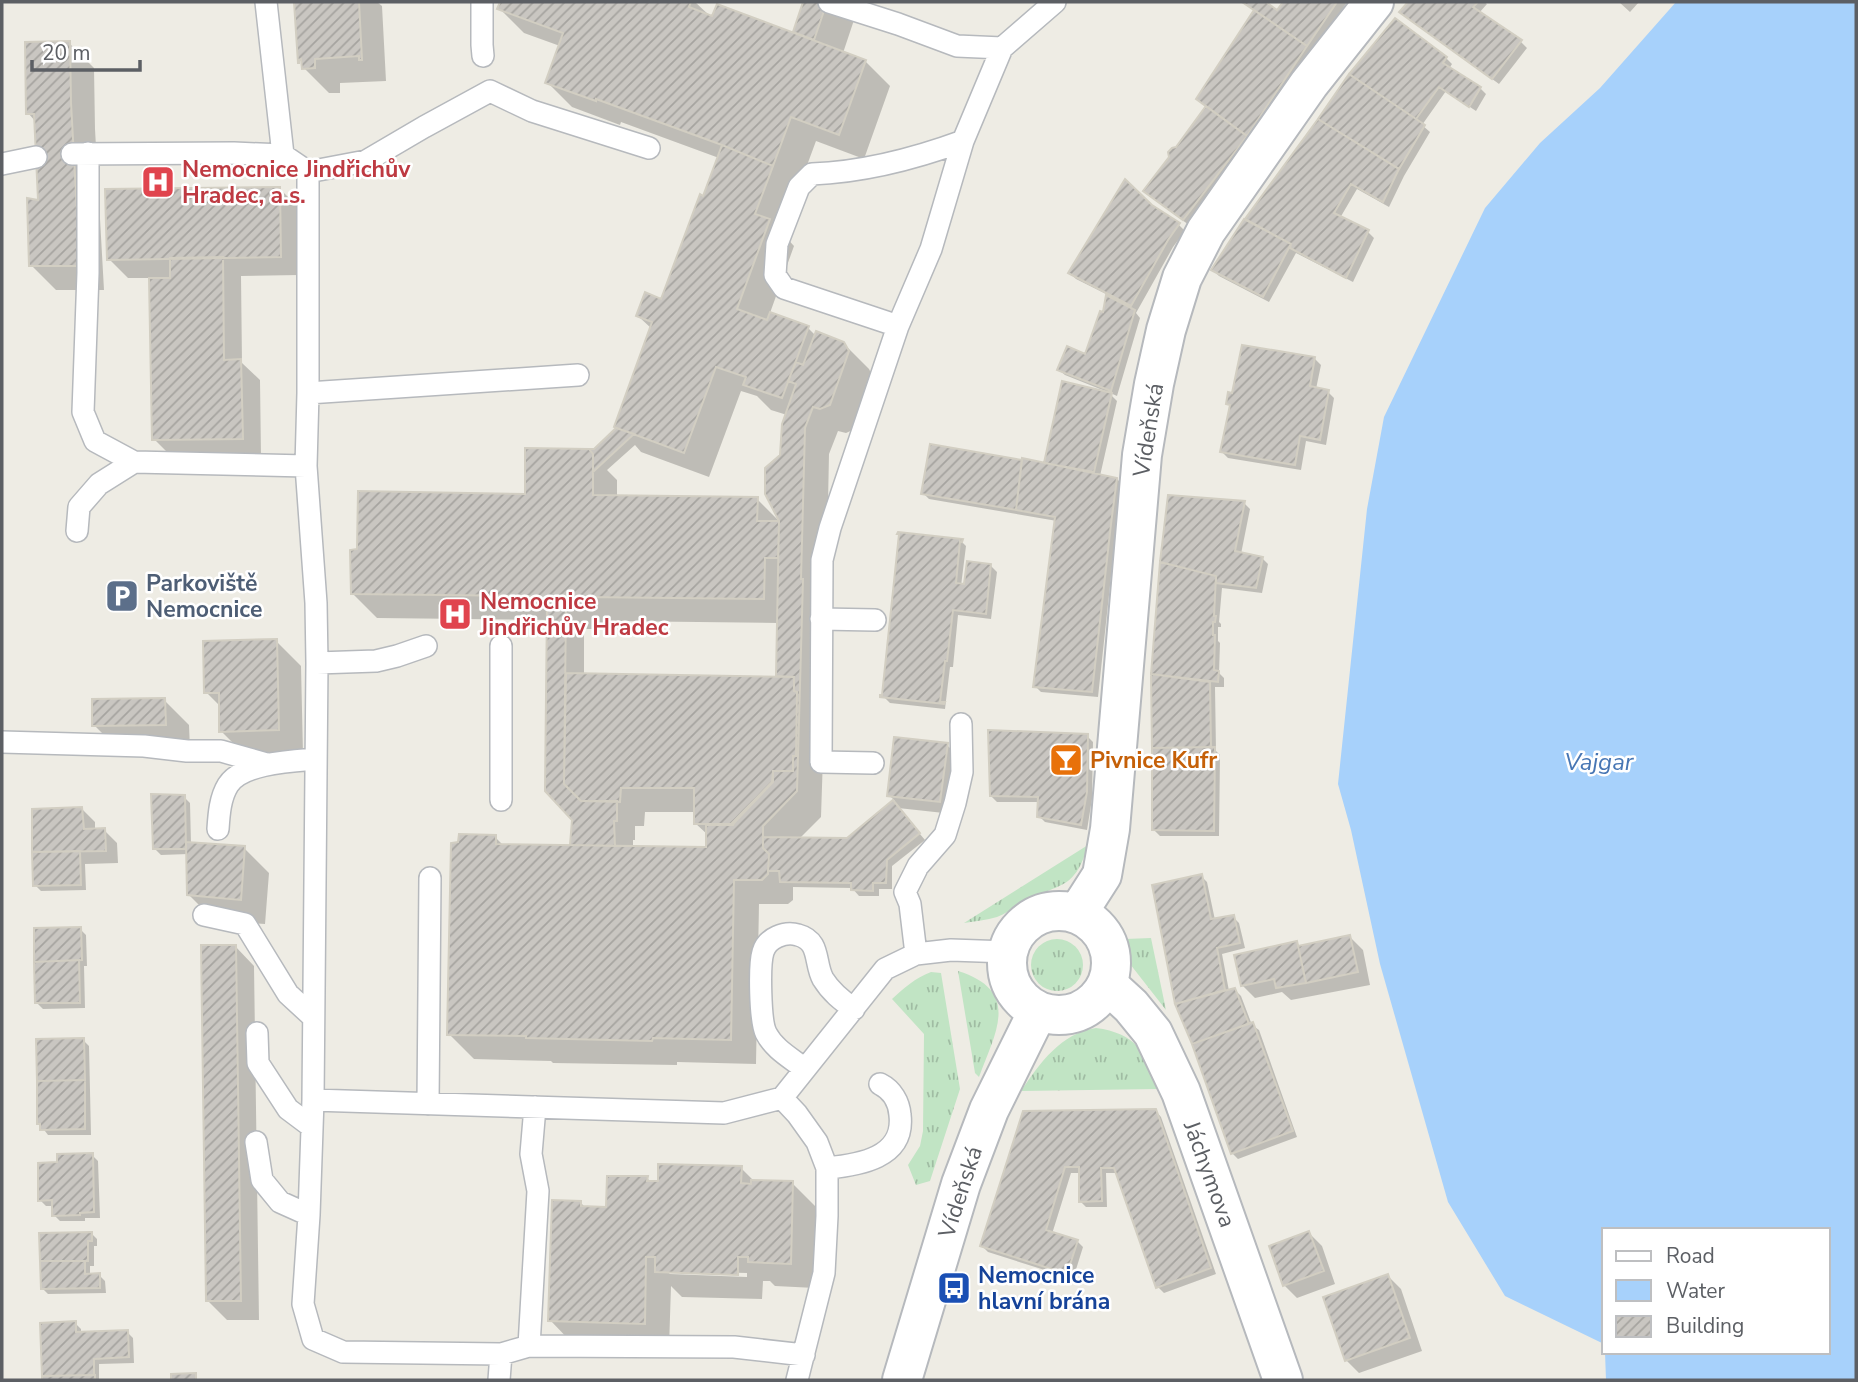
<svg xmlns="http://www.w3.org/2000/svg" width="1858" height="1382" font-family="'Nunito Sans',sans-serif">
<style>
.grass{fill:url(#grass-tufts)}
.water{fill:#a7d1fb}
.shadow{fill:#0003;fill-rule:evenodd}
.building{fill:url(#building-hatch);stroke:#d2cec2;stroke-width:2}
.lines{fill:none;stroke-linecap:round;stroke-linejoin:round}
.lane-casing{stroke:#b6b9bd;stroke-width:24}
.street-casing{stroke:#b6b9bd;stroke-width:42}
.lane{stroke:#fff;stroke-width:21}
.street{stroke:#fff;stroke-width:38}
.labels{text-anchor:middle;stroke-width:5;stroke-linejoin:round;paint-order:stroke}
.health-label{font-size:23px;font-weight:bold;fill:#be3a42;stroke:#fff;text-anchor:start}
.street-label{font-size:23px;fill:#5c5f64;stroke:#fff}
.service-label{font-size:23px;font-weight:bold;fill:#4e5e75;stroke:#fff;text-anchor:start}
.food-label{font-size:23px;font-weight:bold;fill:#c56008;stroke:#fff;text-anchor:start}
.transit-label{font-size:23px;font-weight:bold;fill:#164399;stroke:#fff;text-anchor:start}
.water-label{font-size:24px;font-style:italic;fill:#4776b4;stroke:#fff}
</style>
<defs>
<pattern id="grass-tufts" width="24" height="20" patternUnits="userSpaceOnUse" patternTransform="scale(1.75)"><rect width="24" height="20" fill="#c1e4c4"/><path d="M3 7l-1-3M5 7V3M7 7l1-3M15 17l-1-3M17 17v-4M19 17l1-3" fill="none" stroke="#a0bca3"/></pattern>
<pattern id="building-hatch" width="6" height="6" patternUnits="userSpaceOnUse" patternTransform="scale(1.75)"><rect width="6" height="6" fill="#c9c6c1"/><path d="M-1 1l2-2M0 6l6-6M5 7l2-2" fill="none" stroke="#a6a4a0"/></pattern>
</defs>
<rect width="100%" height="100%" fill="#eeece4"/>
<path class="grass" d="M1088,845C1075,889 1062,883 1026,900C1016,905 1008,913 997,917C987,920 975,921 964,923Z
M1151,938L1166,1010L1130,964L1125,939Z
M1031 965a26 26 0 1 1 52 0a26 26 0 1 1-52 0Z
M958,971C1022,991 995,1033 979,1077L975,1073Z
M931,972L941,973L960,1089L930,1181L916,1185L908,1165L920,1146L923,1131L924,1034L892,999C904,988 915,978 931,972Z
M1096,1028C1135,1033 1148,1053 1158,1089L1021,1091C1040,1063 1061,1033 1096,1028Z"/>
<path class="water" d="M1676,2H1856V1380H1606L1605,1352H1828V1230H1604V1344L1505,1296L1448,1202L1380,964L1351,830L1338,784L1367,509L1384,417L1485,208L1540,143L1600,88Z"/>
<path class="shadow" d="M296,2H377L382,6L386,81L340,83V93H329L304,68V64L299,59Z
M502,2H695L711,17L794,34L805,2H860L843,53L865,61L890,86L864,159L816,141L782,233L794,246L770,313L808,328L816,336L843,343L869,369L873,377L855,429L846,433L838,431L829,454L826,604L828,606L821,817L799,839L847,840L895,801L889,795L947,745L960,758L953,814L898,808L925,840L892,866V889H879V896H859L852,888L793,887V900L788,904H759L756,1064L677,1062V1065L553,1063L551,1061L474,1059L449,1034L495,837L504,846L572,847L574,819L547,791L549,620L377,618L352,593L526,496L595,451L618,429L616,427L652,329L638,316L662,301L719,158L621,122L620,125L572,107L547,82L560,46L524,33L499,8ZM741,391L757,396L771,410L787,415L782,456L781,523L757,499L617,497V480L607,470L635,445L641,452L709,477ZM609,621L778,623L777,678L584,675V629H609ZM561,778L581,798L558,780ZM645,812H696L695,823L708,835L707,849L633,847V840H635V826H644ZM736,817L735,827H726Z
M1241,2H1264L1277,12L1285,2H1347L1252,142L1189,225L1151,197L1177,149L1207,107L1255,11Z
M1410,2H1484L1487,4L1479,13L1521,42L1527,48L1499,84L1408,17L1402,12Z
M1619,2H1639L1630,12Z
M69,43L94,68L95,129L104,290H56L31,265L40,202L36,122L28,113Z
M1446,58L1452,64L1449,69L1480,88L1486,94L1476,111L1446,91L1422,125L1430,132L1404,176L1389,207L1357,189L1340,218L1368,232L1374,238L1353,282L1296,253L1269,302L1219,276L1213,270L1246,221L1351,76Z
M280,189L299,208V275L241,276L242,363L260,380L261,457L173,458L154,439L151,278H128L109,259Z
M1150,206L1179,225L1185,231L1173,247L1136,313L1140,318L1117,396L1108,392L1117,401L1100,476L1117,479L1123,485L1116,530L1098,697L1041,692L1035,686L1057,521L929,499L923,493L1045,465L1104,393L1105,391L1065,375L1059,370L1086,357L1105,314L1108,295L1076,279L1070,273Z
M1315,359L1321,365L1316,389L1328,392L1334,398L1326,445L1306,441L1301,470L1228,458L1222,452L1231,406L1228,404Z
M1169,496L1244,503L1250,509L1241,554L1262,558L1268,564L1262,593L1222,588L1219,622L1221,624V627H1218V641L1220,643L1219,673L1224,678V687H1215L1216,751L1220,755L1219,836H1160L1154,830L1152,674Z
M960,540L966,546L961,586H966L991,566L997,572L991,619L958,615L953,667H950L945,709L890,703L884,697Z
M276,641L301,666L303,754L246,756L221,731V707L206,692Z
M164,700L189,725L190,749L119,750L94,725Z
M1087,736L1093,742L1092,799L1087,830L1045,822L1039,816V802H997L991,796Z
M184,797L190,803L191,844L244,848L269,873L265,924L214,920L189,895L188,854L161,855L155,849Z
M82,809L95,822V830H104L117,843L118,863L85,864L86,890L41,891L35,885Z
M1201,876L1207,882L1215,920L1233,917L1239,923L1245,948L1222,954L1229,991L1235,990L1241,996L1252,1025L1259,1030L1297,1137L1238,1159L1232,1153L1193,1044L1176,1004L1154,886Z
M80,929L86,935L87,966H84L85,1008L43,1009L37,1003Z
M1350,937L1363,950L1370,985L1291,1000L1282,992L1255,998L1242,985L1296,943L1301,947Z
M235,946L254,966L259,1320H227L207,1300Z
M83,1040L89,1046L91,1135H48L39,1123Z
M1155,1110L1161,1117L1216,1274L1164,1293L1158,1287L1118,1173H1106L1107,1207H1086L1080,1201L1081,1173H1071L1052,1234L1077,1241L1083,1247L1073,1279L988,1252L982,1246L1012,1147Z
M92,1155L98,1161L100,1218H85V1221H60L54,1215V1206H46L40,1200L59,1164Z
M741,1168L755,1182L792,1183L817,1208L815,1288L775,1286L770,1281H763L762,1299L682,1297L671,1286L669,1348L575,1346L550,1320L580,1202L586,1208H608L647,1178L652,1183ZM666,1271L747,1273V1277L670,1274Z
M91,1233L97,1239V1246H94V1266H90V1275H99L105,1281L106,1293L48,1294L42,1288Z
M1309,1233L1322,1246L1335,1284L1297,1298L1284,1285Z
M1388,1276L1401,1289L1422,1351L1359,1373L1346,1360Z
M75,1323L81,1329V1334L127,1332L133,1338L134,1363L99,1364V1380H43L42,1324Z"/>
<path class="building" d="M294,2H359L362,60H359V56L315,59V68L302,69L301,59L299,60V63H298Z
M500,2H691L689,7L712,16L717,4L866,60L839,135L791,117L773,166L722,145L596,99V101L545,83L563,33L497,9Z
M803,2H827L814,40L793,32Z
M1242,2H1266L1277,10L1283,2H1337L1307,46Z
M1408,2H1478L1473,7L1522,40L1492,79L1399,12Z
M1254,10L1307,46L1247,136L1196,99Z
M1395,18L1447,57L1443,63L1481,87L1469,107L1439,87L1416,119L1349,74Z
M70,41L71,103L80,266H29L27,198L38,200L34,114H26L25,42Z
M1349,74L1425,125L1399,169L1318,119Z
M1206,106L1247,136L1183,220L1143,191L1169,157L1168,152L1172,148L1176,147Z
M1318,119L1399,169L1383,202L1351,184L1334,213L1369,230L1346,278L1290,248L1291,244L1245,219Z
M722,145L773,166L755,214L770,219L737,309L767,320L770,312L809,326L782,398L743,385L746,377L716,367L684,453L614,427L652,322L636,316L645,292L661,299L700,194L703,196Z
M1125,179L1152,205L1180,223L1168,240L1131,306L1068,273Z
M280,187L281,257L107,260L105,189Z
M1244,219L1291,244L1263,297L1211,270Z
M223,257L224,360L241,359L243,439L152,440L149,278H170V258Z
M1106,295L1135,310L1111,391L1057,370L1067,346L1085,354L1100,311L1103,312Z
M816,331L844,342L849,351L830,405L820,409L813,407L805,428L801,579H803L797,791L763,826V848L769,854L768,874L762,880H734L731,1040L653,1038L652,1041L526,1038V1036L447,1035L451,843L458,842L459,834L496,835V844L706,847V825H733L734,823L773,782V771H793V756H796L797,692L794,691V677L776,676L779,521L765,494V468L780,455L782,424L796,384L788,381L796,362L803,365Z
M1242,345L1315,357L1310,386L1329,390L1320,440L1300,436L1295,465L1220,452L1230,405L1226,404L1228,392L1232,393Z
M1062,381L1112,393L1094,472L1044,463Z
M616,428L634,434L593,472V454L589,449H594Z
M930,444L1022,460L1016,510H1017L921,494Z
M525,448L589,449L593,454V495L758,497L757,521H779L778,558H765L764,599L584,597V605H566L530,604V596L351,594L350,550L357,549L358,491L525,494Z
M1022,458L1117,478L1111,524L1092,692L1033,687L1055,517L1016,510Z
M1168,495L1245,501L1235,551L1263,557L1256,588L1216,583V576L1160,562Z
M898,532L963,539L962,542L960,541L956,583L964,584L967,561L991,564L986,614L953,610L947,661H945L940,702H945L944,704L880,697V695H882L899,534H897Z
M1160,562L1216,576L1214,616H1216L1215,622H1213V635H1215L1214,670L1219,671L1218,682L1151,674Z
M547,604L566,605L564,784L581,801H617V821H614L615,846L570,845L572,820L545,791Z
M277,639L279,730L219,732V693H204L203,641Z
M566,673L794,677V691L797,692L796,756H793V771H773L772,782L731,824H694V788H621L620,802L581,801L564,784Z
M1151,674L1210,682L1211,747L1152,748Z
M165,698L166,725L92,726V699Z
M988,730L1088,734L1087,792L1081,825L1037,817L1038,797L990,796Z
M894,737L948,743L940,802L887,796Z
M1215,747L1214,831L1152,830V748Z
M151,794L185,795L186,849H153Z
M893,800L920,833L887,860L886,883H873V891L851,890V883L780,882L779,871H768L769,854L763,848V837L847,838Z
M82,807L84,829L105,828L106,851L32,852V809Z
M186,842L245,846L241,900L187,895Z
M80,851L81,885L33,886L32,852Z
M1202,874L1211,919L1234,915L1240,943L1217,948L1225,990L1175,1004L1152,885Z
M81,927L82,960L34,962V928Z
M1350,935L1358,972L1306,983L1298,946Z
M1297,941L1306,983L1276,988L1274,979L1241,986L1234,955Z
M201,945H236L241,1301H206Z
M79,960L80,1003H35L34,962Z
M1235,988L1249,1024L1192,1044L1175,1004Z
M1253,1022L1293,1131L1231,1154L1192,1044Z
M84,1038L85,1080L37,1081L36,1039Z
M85,1080V1129L40,1130V1124H37V1081Z
M1156,1109L1211,1268L1156,1288L1114,1168H1101L1102,1201L1079,1202V1167H1065L1046,1230L1078,1240L1067,1274L980,1246L1023,1111Z
M93,1153L94,1212L80,1213V1215L52,1216V1200L38,1201V1163L57,1162V1154Z
M658,1164L742,1166L741,1183L751,1184V1180L793,1181L791,1264L748,1262V1257H738V1275L655,1272V1257H646L645,1324L548,1321L552,1200L581,1201V1206L606,1207L607,1176H648L647,1181H658Z
M1309,1231L1324,1271L1283,1286L1269,1246Z
M92,1232V1241H88V1261H40L39,1233Z
M40,1261H85V1274L100,1273V1288L41,1289Z
M1388,1274L1410,1338L1345,1361L1323,1297Z
M76,1321V1332L128,1330L129,1357L94,1359V1375L42,1376L40,1323Z
M196,1373V1380H171V1374Z
M95,1375V1380H42V1376Z"/>
<g class="lines">
<defs>
<path id="lane" d="M266,2L283,155
M482,2V45L483,56
M829,2L898,24L957,46L1002,48L1055,2
M88,153V273L83,412L95,441L134,462L306,466
M72,154L234,153L283,155L308,172L366,161L424,127L490,91L532,111L649,148
M2,164L36,157
M308,172V393L306,466L316,603L317,663L313,1100L309,1215L303,1304L313,1339L343,1352L501,1354L529,1346L734,1347L804,1355
M898,326L784,288L775,275L777,244L799,187L812,174C865,172 914,159 963,141
M308,393L578,375
M77,531L79,507L99,484L134,462
M821,619L875,620
M501,646V800
M317,663L376,661L397,656L426,646
M2,742L144,746L187,751H221L267,764
M873,763L821,762L822,560L830,528L898,326L931,249L963,141L1002,48
M218,829C219,814 220,798 228,785C242,763 292,761 316,759
M204,915L245,924L288,994L313,1017
M916,954L910,904L905,892L918,866L945,835L955,803L962,772L961,724
M257,1033L258,1063L288,1109L312,1127
M805,1069C791,1058 774,1049 766,1033C760,1021 759,965 763,952C767,938 785,931 798,935C821,941 814,963 823,979C831,992 841,1000 854,1009
M782,1098L797,1114L817,1142L827,1168V1216L824,1273L797,1380
M313,1100L724,1113L782,1098L885,969L916,954L951,950L1008,952
M428,1104L430,878
M256,1142L262,1180L280,1202L309,1215
M827,1168C859,1165 905,1158 900,1115C899,1102 892,1090 880,1084
M529,1346L538,1191L531,1154L535,1107
M499,1380L501,1354"/>
<path id="street" d="M1007 963a52 52 0 1 1 104 0a52 52 0 1 1-104 0Z
M1077,914L1102,875L1110,829L1142,455L1154,384L1166,330L1182,278L1206,231L1309,84L1374,2
M1107,984L1131,1006L1153,1033L1181,1092L1283,1380
M902,1380L961,1184L989,1110L1038,1011"/>
</defs>
<use href="#lane" class="lane-casing"/>
<use href="#street" class="street-casing"/>
<use href="#lane" class="lane"/>
<use href="#street" class="street"/>
</g>
<defs>
<symbol id="hospital-square" viewBox="-11 -11 22 22"><rect x="-9" y="-9" width="18" height="18" rx="4" fill="#e0444e" stroke="#fff"/><path d="M-5-5h3v3.5h4V-5h3V5h-3V1.5h-4V5h-3Z" fill="#fff"/></symbol>
<symbol id="parking-square" viewBox="-11 -11 22 22"><rect x="-9" y="-9" width="18" height="18" rx="4" fill="#5c6f8a" stroke="#fff"/><path d="M-3.5-5.5H1a3.5 3.5 0 0 1 0 7H-1V5.5H-3.5ZM-1-3.4V-.6H.8a1.4 1.4 0 0 0 0-2.8Z" fill="#fff"/></symbol>
<symbol id="bar-square" viewBox="-11 -11 22 22"><rect x="-9" y="-9" width="18" height="18" rx="4" fill="#e8710a" stroke="#fff"/><path d="M-6-5H6L.8 .8V4.5H3.5V6h-7V4.5H-.8V.8Z" fill="#fff"/></symbol>
<symbol id="bus-square" viewBox="-11 -11 22 22"><rect x="-9" y="-9" width="18" height="18" rx="4" fill="#1a4fb4" stroke="#fff"/><path d="M-5-6H5V4H4V6H2V4H-2V6H-4V4H-5ZM-3.5-4V0h7V-4ZM-3.5 1.2v1.5H-2V1.2ZM2 1.2v1.5H3.5V1.2Z" fill="#fff"/></symbol>
</defs>
<g fill-rule="evenodd">
<use href="#hospital-square" x="139" y="163" width="38" height="38"/>
<use href="#parking-square" x="103" y="577" width="38" height="38"/>
<use href="#hospital-square" x="436" y="595" width="38" height="38"/>
<use href="#bar-square" x="1047" y="741" width="38" height="38"/>
<use href="#bus-square" x="935" y="1269" width="38" height="38"/>
</g>
<g class="labels">
<g class="health-label">
<text x="182" y="177">Nemocnice Jindřichův<tspan x="182" dy="26">Hradec, a.s.</tspan></text>
<text x="480" y="609">Nemocnice<tspan x="480" dy="26">Jindřichův Hradec</tspan></text>
</g>
<g class="street-label">
<text transform="translate(1148 430) rotate(-81)" y="8">Vídeňská</text>
<text transform="translate(1210 1174) rotate(70)" y="8">Jáchymova</text>
<text transform="translate(960 1192) rotate(-72)" y="8">Vídeňská</text>
</g>
<g class="service-label">
<text x="146" y="591">Parkoviště<tspan x="146" dy="26">Nemocnice</tspan></text>
</g>
<g class="food-label">
<text x="1090" y="768">Pivnice Kufr</text>
</g>
<g class="transit-label">
<text x="978" y="1283">Nemocnice<tspan x="978" dy="26">hlavní brána</tspan></text>
</g>
<g class="water-label">
<text x="1599" y="770">Vajgar</text>
</g>
</g>
<rect width="1858" height="1382" fill="none" stroke="#5c5f64" stroke-width="7"/>
<rect x="1602" y="1228" width="228" height="126" fill="#ffffff" stroke="#bebfc1" stroke-width="2"/>
<rect x="1616" y="1251" width="35" height="10" fill="#ffffff" stroke="#bebfc1" stroke-width="2"/>
<text x="1666" y="1263" font-size="21" fill="#5c5f64">Road</text>
<rect x="1616" y="1280" width="35" height="21" fill="#a7d1fb" stroke="#bebfc1" stroke-width="2"/>
<text x="1666" y="1298" font-size="21" fill="#5c5f64">Water</text>
<rect x="1616" y="1316" width="35" height="21" fill="url(#building-hatch)" stroke="#bebfc1" stroke-width="2"/>
<text x="1666" y="1333" font-size="21" fill="#5c5f64">Building</text>
<path d="M32 60v10h108v-10" fill="none" stroke="#5c5f64" stroke-width="3.5"/>
<text x="42" y="60" font-size="21" fill="#5c5f64" stroke="#ffffff" stroke-width="5" paint-order="stroke">20 m</text>
</svg>
